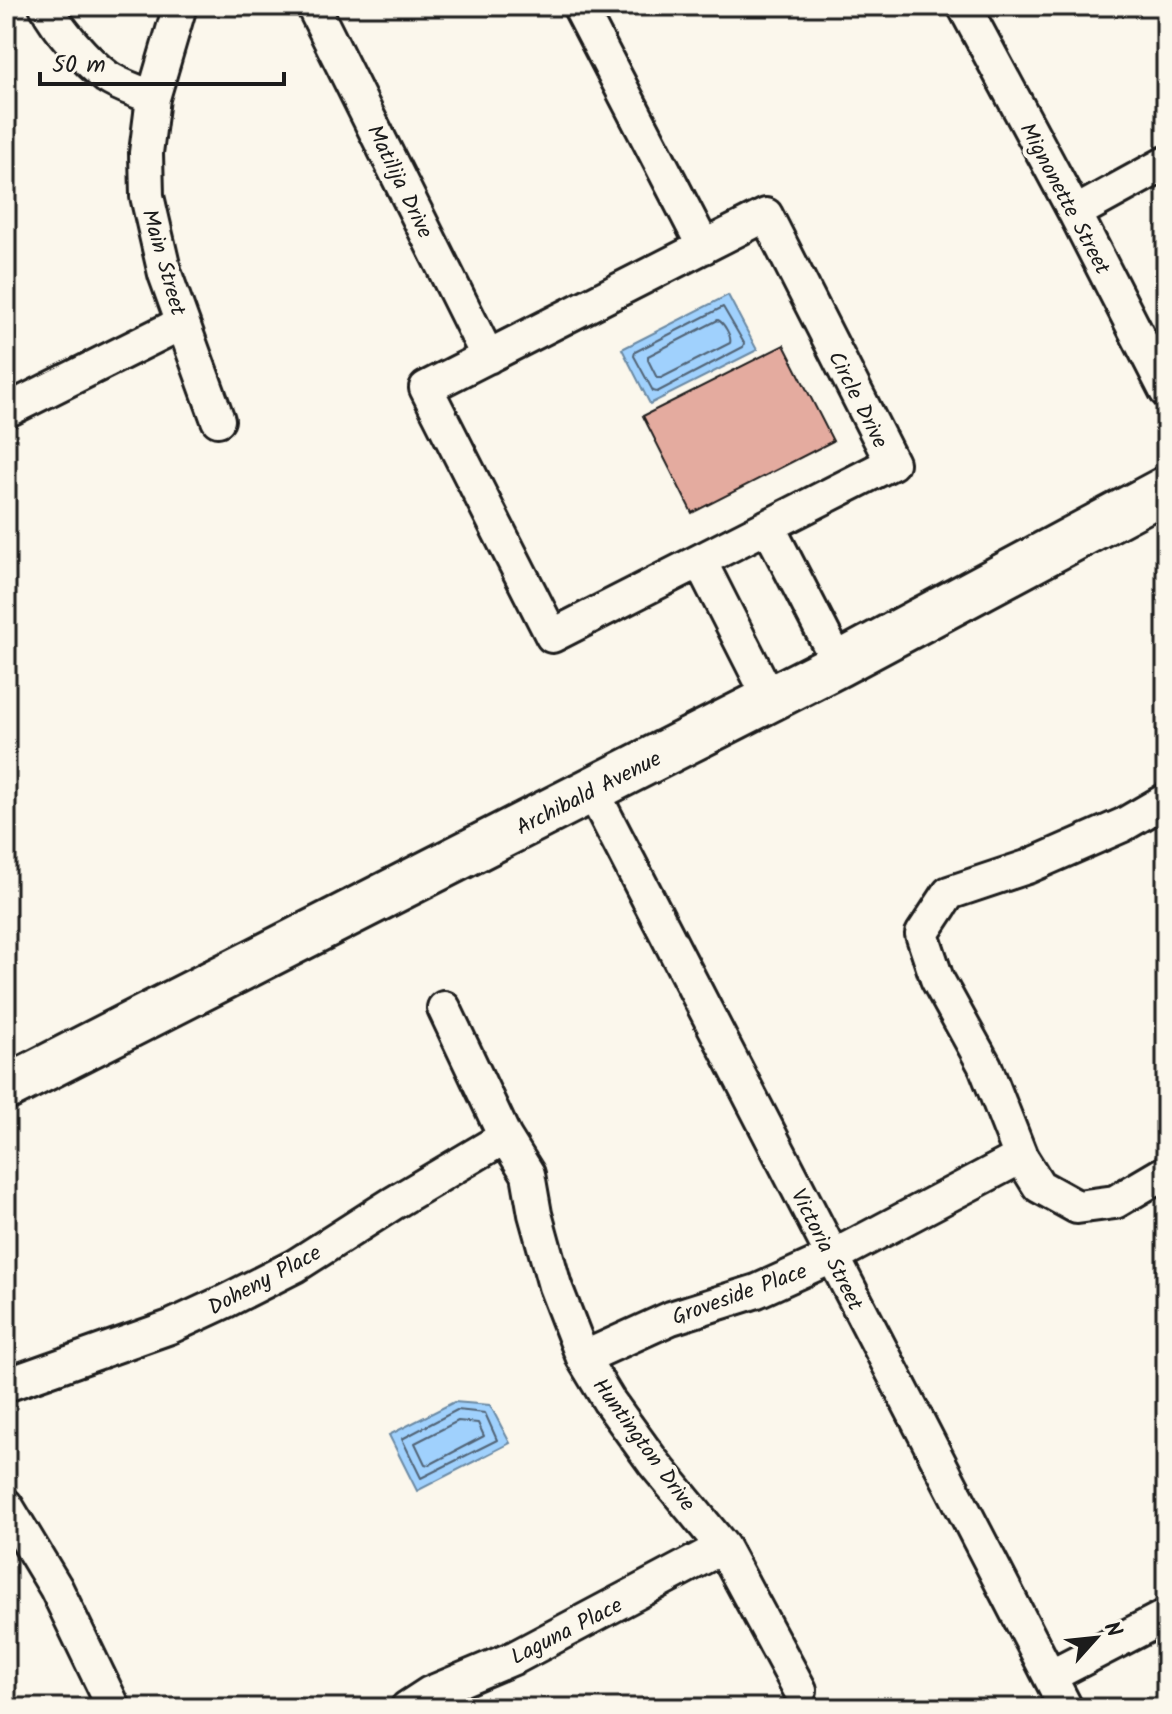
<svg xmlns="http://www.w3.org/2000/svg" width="1172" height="1714" font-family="Kalam,sans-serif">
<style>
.water{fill:#a0d1fd;stroke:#6b89a3;stroke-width:2}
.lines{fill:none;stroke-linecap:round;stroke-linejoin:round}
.shore{stroke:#516476;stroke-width:2}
.building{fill:#e4ab9f;stroke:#1c1c1c;stroke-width:2}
.minor-casing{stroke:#1c1c1c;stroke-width:38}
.secondary-casing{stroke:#1c1c1c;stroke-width:50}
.minor{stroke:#fbf7ec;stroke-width:32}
.secondary{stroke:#fbf7ec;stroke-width:44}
.labels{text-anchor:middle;stroke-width:8;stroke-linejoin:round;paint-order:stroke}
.street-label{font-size:22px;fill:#1c1c1c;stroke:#fbf7ec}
</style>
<rect width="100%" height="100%" fill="#fbf7ec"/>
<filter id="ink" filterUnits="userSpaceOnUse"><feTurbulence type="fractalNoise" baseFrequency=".0125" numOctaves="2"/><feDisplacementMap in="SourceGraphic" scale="16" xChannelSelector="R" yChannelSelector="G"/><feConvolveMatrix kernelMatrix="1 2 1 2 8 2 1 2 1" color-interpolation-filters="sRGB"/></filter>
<g filter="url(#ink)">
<path class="water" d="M728,295L757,350L650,404L622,349Z
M454,1402L490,1405L510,1443L417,1491L389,1435Z"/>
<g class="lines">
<path class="shore" d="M723,307L744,343L743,347L657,392L653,391L634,356L635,352Z
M718,320C724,323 732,337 730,343L661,378H657L648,360V356Z
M457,1410L485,1413L497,1440L421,1478L402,1439Z
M458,1421L478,1423L484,1436L429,1465L425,1464L415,1443Z"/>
</g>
<path class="building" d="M784,345L833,441L692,513L643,416Z"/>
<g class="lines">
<defs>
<path id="minor" d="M46,6C57,28 87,62 107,77C120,86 138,91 153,98
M180,6L153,98L146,153L147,196L165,274L218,420
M313,6L488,357
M579,6L704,247
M964,6L1075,213L1166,391
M1075,213L1166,163
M766,215L892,463L552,636L426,388Z
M6,411L182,323
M768,526L839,664
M700,561L770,699
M592,790L1066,1708
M1166,800L1123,825L1027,867L949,893L922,934L937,979L985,1066L1021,1157L1039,1186L1077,1207L1115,1202L1166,1172
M444,1008L505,1137L528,1174L535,1214L555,1286L583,1358L609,1401L653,1462L723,1547L800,1690
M583,1358L671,1318L757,1291L832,1257L1021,1157
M6,1385L170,1327L226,1301L295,1266L392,1204L505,1137
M6,1505L56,1588L114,1708
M1050,1676L1166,1616
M407,1708L430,1693L516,1657L723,1547"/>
<path id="secondary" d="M6,1088L839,664L1166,489"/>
</defs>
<use href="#minor" class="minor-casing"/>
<use href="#secondary" class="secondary-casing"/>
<use href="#minor" class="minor"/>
<use href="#secondary" class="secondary"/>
</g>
</g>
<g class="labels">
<g class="street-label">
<text transform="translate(401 181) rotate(64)" y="8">Matilija Drive</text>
<text transform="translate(1066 198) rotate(62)" y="8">Mignonette Street</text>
<text transform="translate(165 262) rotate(74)" y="8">Main Street</text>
<text transform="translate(859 399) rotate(63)" y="8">Circle Drive</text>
<text transform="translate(588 792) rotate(-27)" y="8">Archibald Avenue</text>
<text transform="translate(828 1249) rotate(63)" y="8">Victoria Street</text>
<text transform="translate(264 1279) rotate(-28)" y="8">Doheny Place</text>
<text transform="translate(739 1293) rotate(-20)" y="8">Groveside Place</text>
<text transform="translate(645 1444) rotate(54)" y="8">Huntington Drive</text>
<text transform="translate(566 1630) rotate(-27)" y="8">Laguna Place</text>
</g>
</g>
<rect width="1172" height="1714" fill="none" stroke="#fbf7ec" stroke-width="32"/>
<rect x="16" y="16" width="1140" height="1682" fill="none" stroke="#1c1c1c" stroke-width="3" filter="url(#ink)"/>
<g transform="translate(1096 1638) rotate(63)" stroke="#fbf7ec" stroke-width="6" paint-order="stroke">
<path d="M0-6L14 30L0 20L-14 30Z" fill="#1c1c1c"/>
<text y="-12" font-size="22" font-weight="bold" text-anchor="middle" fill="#1c1c1c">N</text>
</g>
<path d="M40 72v12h244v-12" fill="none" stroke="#1c1c1c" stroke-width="4"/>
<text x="52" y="72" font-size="24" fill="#1c1c1c" stroke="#fbf7ec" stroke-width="6" paint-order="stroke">50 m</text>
</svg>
